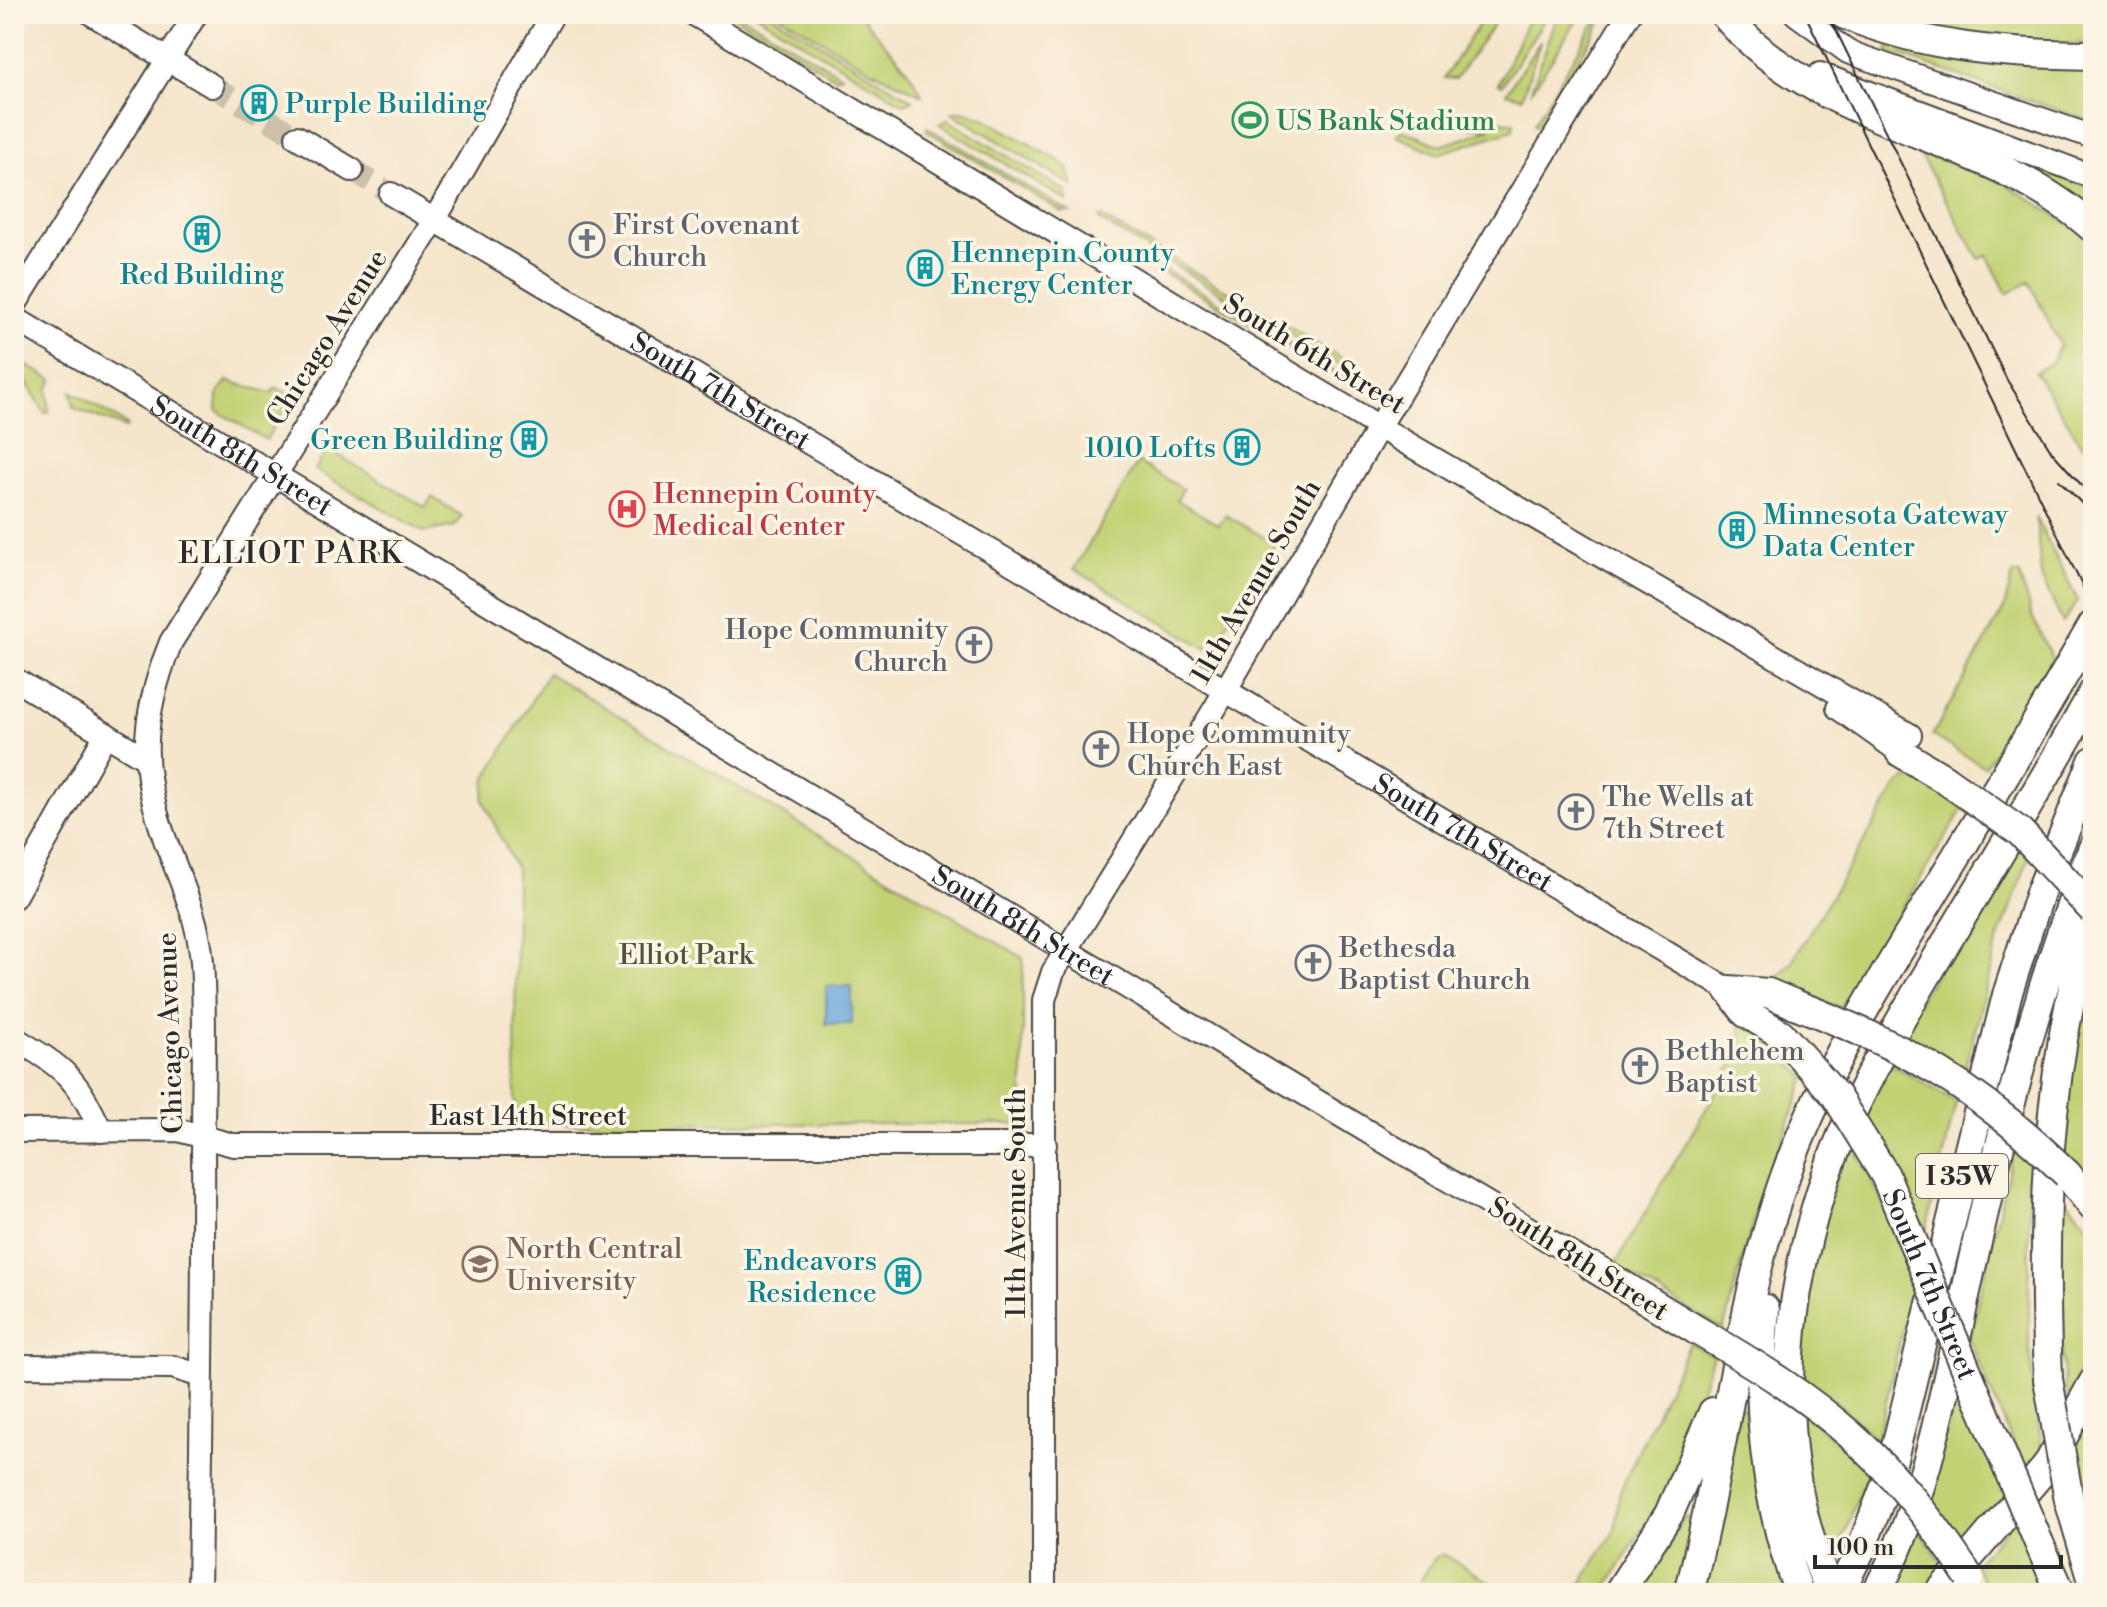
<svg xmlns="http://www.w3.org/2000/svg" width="2107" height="1607" font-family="'Libre Bodoni',serif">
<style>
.green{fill:#c2d173;stroke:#767e4f;stroke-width:2}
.water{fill:#6aa7db;stroke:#4a6983;stroke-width:2}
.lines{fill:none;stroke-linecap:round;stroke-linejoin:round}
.secondary-tunnel{stroke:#cdc0ab;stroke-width:22;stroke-dasharray:22 11;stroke-linecap:butt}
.secondary-casing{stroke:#494743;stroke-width:26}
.highway-casing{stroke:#494743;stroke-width:32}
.secondary{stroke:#fff;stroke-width:22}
.highway{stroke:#fff;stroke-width:28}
.tram{stroke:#2b2b2b;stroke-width:2}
.highway-bridge-casing{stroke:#494743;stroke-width:32;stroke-linecap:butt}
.highway-bridge{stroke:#fff;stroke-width:28}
.labels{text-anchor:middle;stroke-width:7;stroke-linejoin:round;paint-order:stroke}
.shield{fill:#fcf5e5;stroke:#6a6863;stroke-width:2}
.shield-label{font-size:26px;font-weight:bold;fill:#2b2b2b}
.culture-label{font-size:28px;fill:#0d838f;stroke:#fcf5e5;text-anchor:start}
.leisure-label{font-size:28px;fill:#27864d;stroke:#fcf5e5;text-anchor:start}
.worship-label{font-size:28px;fill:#5b616d;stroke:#fcf5e5;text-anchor:start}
.street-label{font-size:28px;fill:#2b2b2b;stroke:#fcf5e5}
.health-label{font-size:28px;fill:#be3a42;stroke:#fcf5e5;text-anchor:start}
.park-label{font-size:28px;fill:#51543d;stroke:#fcf5e5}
.education-label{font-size:28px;fill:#785e54;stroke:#fcf5e5;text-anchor:start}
.neighbourhood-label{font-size:30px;letter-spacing:2px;fill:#2b2b2b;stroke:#fcf5e5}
</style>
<rect width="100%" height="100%" fill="#fcf5e5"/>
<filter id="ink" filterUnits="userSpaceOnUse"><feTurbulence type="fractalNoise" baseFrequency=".0125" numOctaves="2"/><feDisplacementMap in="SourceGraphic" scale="16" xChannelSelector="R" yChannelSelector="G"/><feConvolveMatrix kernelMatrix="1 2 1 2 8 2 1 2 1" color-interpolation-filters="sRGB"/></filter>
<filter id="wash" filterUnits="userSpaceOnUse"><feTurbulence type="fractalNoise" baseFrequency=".006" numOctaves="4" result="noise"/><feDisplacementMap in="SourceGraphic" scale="32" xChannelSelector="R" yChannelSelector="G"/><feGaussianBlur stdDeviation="1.8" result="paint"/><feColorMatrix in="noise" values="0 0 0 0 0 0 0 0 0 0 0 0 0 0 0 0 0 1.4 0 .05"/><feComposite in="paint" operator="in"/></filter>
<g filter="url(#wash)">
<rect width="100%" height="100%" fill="#f5e5cb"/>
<path class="green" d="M730,14H739L841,75L836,78Z
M755,14H770L913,100L904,104Z
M778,14H860C880,42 907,62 922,95L871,70Z
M1486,14H1501L1455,79L1444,78Z
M1531,14H1548L1502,85L1498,84Z
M1558,14H1581L1530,93Z
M1600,14H1606L1538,127L1534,124Z
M1894,14H2093V43L2014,45L1902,27V17Z
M1541,40L1522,97L1506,93Z
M1891,43L2093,64V122L1887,51Z
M961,111L982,117L1061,162L1068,168L1073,186L952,113Z
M948,120L1067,192V201L939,124Z
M1470,120L1514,122L1513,130L1438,154L1396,136L1402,130L1441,146L1491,129L1470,127Z
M927,127L1069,212H1062L927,131Z
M1918,151L1979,174L1987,172L2093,239V455L2081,443L2035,372L2052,363L2060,345L2029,282L2007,294L1987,255L1979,259Z
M2036,168L2093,188V219L2032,177Z
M1100,216L1358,368L1354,373L1099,220Z
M1152,262L1350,380L1348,383L1152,266Z
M26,365L53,380L48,389L49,412L45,413L21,373Z
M227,381L271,393L276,387L292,396L266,440L217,411L218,393Z
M71,391L127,425L126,428L74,408Z
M328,449L425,507L432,497L462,516L455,526L424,532L315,470Z
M1138,462L1183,489L1177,500L1219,525L1226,515L1275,544L1210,651L1074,569Z
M2036,517L2078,601L2063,623L2041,577Z
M2013,574H2019L2031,614L2052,658L1985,767L1932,736L2004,608Z
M548,673L1023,958V1124H515L516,869L483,800L486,779Z
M1919,776L1967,802L1841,1008L1770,984L1791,963L1896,788L1902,782Z
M2015,839L2031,852L1997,944L1964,1074L1898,1036Z
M2093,950V1189L2057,1151L2061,1115Z
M1737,1019L1750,1025L1806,1078L1757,1207L1723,1330L1620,1269L1617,1261L1740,1051L1741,1030Z
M1884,1060L1956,1102L1925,1235L1897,1174L1861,1111Z
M1849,1139L1877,1190L1915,1276L1877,1440L1844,1409L1797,1375L1813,1249Z
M2014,1147L2029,1161V1352L2042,1448L2025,1472L1969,1339Z
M2056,1188L2093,1231V1335L2067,1402L2057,1311Z
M1689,1343L1713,1355L1670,1485L1603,1593H1575L1615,1530L1620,1491Z
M1959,1378L2007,1495L1962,1546L1929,1499Z
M2093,1398V1528L2073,1437Z
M1795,1407L1869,1468L1832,1568L1810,1508Z
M1739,1408H1745L1761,1503L1786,1593H1695Z
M1685,1517L1692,1520L1676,1593H1635Z
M2015,1518L2046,1593H1991L1974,1565Z
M1918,1527L1945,1568L1920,1593H1890Z
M1440,1555L1448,1557L1508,1593H1413L1434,1559Z"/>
<path class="water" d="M826,986H852V1024H826Z"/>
</g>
<g filter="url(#ink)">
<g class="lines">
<path class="secondary-tunnel" d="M212,86L297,137
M352,170L391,194"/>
<defs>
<g id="secondary">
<path d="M92,14L212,86"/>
<path d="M694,14L1379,427L1910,735"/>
<path d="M1796,14L1848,52L2093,137"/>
<path d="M1820,74L2093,177"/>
<path d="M297,137L352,170"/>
<path id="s1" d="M391,194L1729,990"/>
<path d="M14,306L196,14"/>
<path id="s2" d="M14,318L1593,1267"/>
<path d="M14,679L145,758"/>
<path d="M1838,708L1900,752"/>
<path d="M14,897L106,734"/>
<path d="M14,1038C65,1069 76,1076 101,1131"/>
<path d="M14,1131L178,1130L233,1145H1045"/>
<path d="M14,1366L173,1367L201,1376"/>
<path d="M199,1593C201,1441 204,1290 203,1138C203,1080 206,1021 202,962C199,925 186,893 172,858C139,776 138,724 171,642L435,219L553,14"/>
<path d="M1044,1593V1000L1053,972L1214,710L1379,427L1629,14"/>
</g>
<path id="highway" d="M1724,14C1821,130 1983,130 2093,228
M1843,14C1925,48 2005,54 2093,55
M1900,752L1943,778
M1729,990L1746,1013L1781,1034
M1729,990L1768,993L1792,1003
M2067,1174L2093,1207
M1593,1267L1698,1331
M1765,1309C1755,1404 1765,1504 1799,1593
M2048,1379C2042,1221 2045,1066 2093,913
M2069,1500L2093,1581
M2039,1543L2061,1593
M1618,1593L1669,1514L1713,1412
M1689,1593C1726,1451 1738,1301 1790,1163C1825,1071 1875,990 1926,906C1983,813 2039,719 2093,625
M1831,1593C1773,1468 1780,1320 1821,1191C1849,1103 1899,1022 1946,943C1996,860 2046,777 2093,693
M1839,1593L1861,1549L1888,1479L2007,995L2040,893L2093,761
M1876,1593C1928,1499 1947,1378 1970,1273C2002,1130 2038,984 2093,848
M1939,1593L2047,1466L2093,1383"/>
</defs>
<use href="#secondary" class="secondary-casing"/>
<use href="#highway" class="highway-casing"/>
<use href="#secondary" class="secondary"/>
<use href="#highway" class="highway"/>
<path class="tram" d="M1805,14L2093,608
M1828,14L2007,380L2052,452L2093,498
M2059,480L2093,515"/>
<defs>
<g id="highway-bridge">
<path d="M1943,778L2020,832L2093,910"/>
<path d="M1792,1003C1907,1047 1978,1087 2067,1174"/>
<path id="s3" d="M1781,1034L1836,1096L1885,1175L2039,1543"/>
<path d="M1698,1331C1823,1403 1890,1455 1969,1577"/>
<path d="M2048,1379L2069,1500"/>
</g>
</defs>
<use href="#highway-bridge" class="highway-bridge-casing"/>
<use href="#highway-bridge" class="highway-bridge"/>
</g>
</g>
<defs>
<symbol id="building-ring" viewBox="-11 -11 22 22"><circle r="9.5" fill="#fcf5e5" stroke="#0f9aa8" stroke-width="1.5"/><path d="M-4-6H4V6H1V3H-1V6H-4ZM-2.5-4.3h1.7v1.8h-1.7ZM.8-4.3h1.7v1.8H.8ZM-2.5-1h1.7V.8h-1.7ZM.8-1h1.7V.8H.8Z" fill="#0f9aa8"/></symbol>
<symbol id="stadium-ring" viewBox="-11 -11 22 22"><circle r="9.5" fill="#fcf5e5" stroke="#2e9e5b" stroke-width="1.5"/><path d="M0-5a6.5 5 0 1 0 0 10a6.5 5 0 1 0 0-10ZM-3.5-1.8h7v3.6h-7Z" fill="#2e9e5b"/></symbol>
<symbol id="church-ring" viewBox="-11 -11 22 22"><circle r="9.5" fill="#fcf5e5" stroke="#6b7280" stroke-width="1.5"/><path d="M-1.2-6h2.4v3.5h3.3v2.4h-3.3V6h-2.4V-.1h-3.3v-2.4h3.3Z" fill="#6b7280"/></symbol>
<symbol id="hospital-ring" viewBox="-11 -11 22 22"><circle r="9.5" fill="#fcf5e5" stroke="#e0444e" stroke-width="1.5"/><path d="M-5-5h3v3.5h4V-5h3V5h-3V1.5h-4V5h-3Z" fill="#e0444e"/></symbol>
<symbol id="university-ring" viewBox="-11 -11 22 22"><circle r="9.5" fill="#fcf5e5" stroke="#8d6e63" stroke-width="1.5"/><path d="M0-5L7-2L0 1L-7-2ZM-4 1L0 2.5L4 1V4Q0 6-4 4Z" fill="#8d6e63"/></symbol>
</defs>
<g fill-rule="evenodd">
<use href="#building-ring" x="239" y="83" width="40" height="40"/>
<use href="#stadium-ring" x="1230" y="100" width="40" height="40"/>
<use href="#building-ring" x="182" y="214" width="40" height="40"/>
<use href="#church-ring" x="567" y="220" width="40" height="40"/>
<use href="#building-ring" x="905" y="248" width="40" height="40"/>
<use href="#building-ring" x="509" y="419" width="40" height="40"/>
<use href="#building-ring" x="1222" y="427" width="40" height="40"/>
<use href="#hospital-ring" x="607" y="489" width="40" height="40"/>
<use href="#building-ring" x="1717" y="510" width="40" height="40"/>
<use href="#church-ring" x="954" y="625" width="40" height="40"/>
<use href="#church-ring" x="1081" y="729" width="40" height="40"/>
<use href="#church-ring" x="1556" y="792" width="40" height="40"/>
<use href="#church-ring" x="1293" y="943" width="40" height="40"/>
<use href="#church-ring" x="1620" y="1046" width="40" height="40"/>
<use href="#university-ring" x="460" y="1244" width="40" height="40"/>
<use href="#building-ring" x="883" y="1256" width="40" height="40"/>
</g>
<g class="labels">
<rect class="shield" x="1916" y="1154" width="92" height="44" rx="6"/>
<g class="shield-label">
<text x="1962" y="1185">I 35W</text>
</g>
<g class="culture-label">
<text x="285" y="113">Purple Building</text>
<text x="951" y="262">Hennepin County<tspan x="951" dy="32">Energy Center</tspan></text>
<text x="202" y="284" text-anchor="middle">Red Building</text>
<text x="503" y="449" text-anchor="end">Green Building</text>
<text x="1216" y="457" text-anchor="end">1010 Lofts</text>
<text x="1763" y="524">Minnesota Gateway<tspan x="1763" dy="32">Data Center</tspan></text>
<text x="877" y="1270" text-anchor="end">Endeavors<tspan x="877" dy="32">Residence</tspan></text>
</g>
<g class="leisure-label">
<text x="1276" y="130">US Bank Stadium</text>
</g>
<g class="worship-label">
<text x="613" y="234">First Covenant<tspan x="613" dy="32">Church</tspan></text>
<text x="948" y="639" text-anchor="end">Hope Community<tspan x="948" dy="32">Church</tspan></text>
<text x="1127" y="743">Hope Community<tspan x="1127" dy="32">Church East</tspan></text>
<text x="1602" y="806">The Wells at<tspan x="1602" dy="32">7th Street</tspan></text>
<text x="1339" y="957">Bethesda<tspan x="1339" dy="32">Baptist Church</tspan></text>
<text x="1666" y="1060">Bethlehem<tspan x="1666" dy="32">Baptist</tspan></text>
</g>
<g class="street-label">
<text transform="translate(326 337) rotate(-58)" y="10">Chicago Avenue</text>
<text transform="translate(1315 353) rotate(31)" y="10">South 6th Street</text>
<text dy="10" stroke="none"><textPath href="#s1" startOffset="384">South 7th Street</textPath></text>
<text dy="10" stroke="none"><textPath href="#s2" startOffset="266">South 8th Street</textPath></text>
<text transform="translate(1255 581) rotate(-60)" y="10">11th Avenue South</text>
<text dy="10" stroke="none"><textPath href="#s1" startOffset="1248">South 7th Street</textPath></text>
<text dy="10" stroke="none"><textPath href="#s2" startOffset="1178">South 8th Street</textPath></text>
<text transform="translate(169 1033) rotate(-92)" y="10">Chicago Avenue</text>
<text x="528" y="1125">East 14th Street</text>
<text transform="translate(1015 1203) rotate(-90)" y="10">11th Avenue South</text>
<text transform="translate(1579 1258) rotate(32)" y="10">South 8th Street</text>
<text dy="10" stroke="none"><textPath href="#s3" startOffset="294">South 7th Street</textPath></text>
</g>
<g class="health-label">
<text x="653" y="503">Hennepin County<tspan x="653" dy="32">Medical Center</tspan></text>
</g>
<g class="park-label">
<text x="686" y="964">Elliot Park</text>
</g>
<g class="education-label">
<text x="506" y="1258">North Central<tspan x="506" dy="32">University</tspan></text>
</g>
<g class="neighbourhood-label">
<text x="291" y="563">ELLIOT PARK</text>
</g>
</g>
<rect width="2107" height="1607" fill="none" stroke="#fcf5e5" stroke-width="48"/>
<path d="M1815 1555v12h246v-12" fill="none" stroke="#2b2b2b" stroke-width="4"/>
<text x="1827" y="1555" font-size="24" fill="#2b2b2b" stroke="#fcf5e5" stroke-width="6" paint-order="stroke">100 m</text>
</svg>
